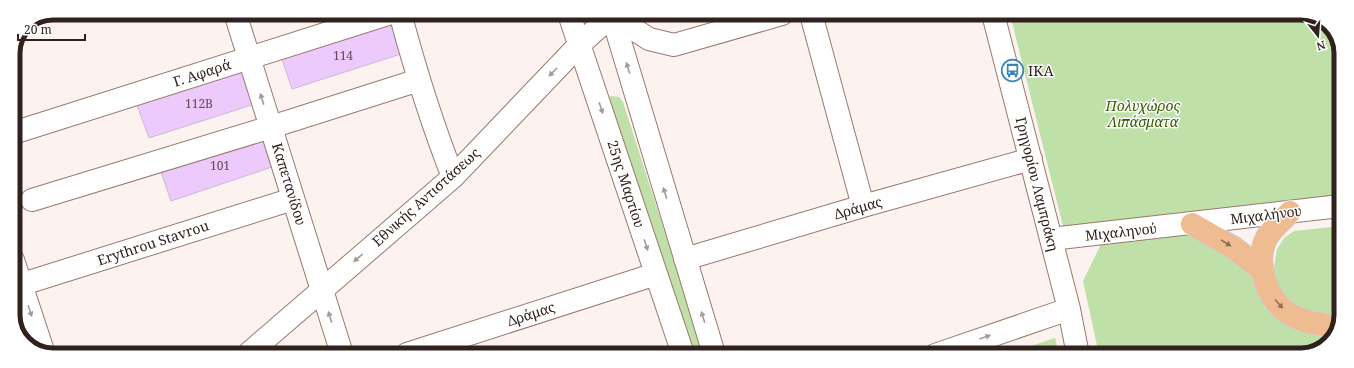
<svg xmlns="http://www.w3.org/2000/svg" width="1354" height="368" font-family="'Noto Serif',serif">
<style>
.green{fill:#bfe0a8}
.building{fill:#eccafb;stroke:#cdb8d6}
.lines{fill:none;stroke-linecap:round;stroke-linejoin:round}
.minor-casing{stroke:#9b786b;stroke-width:24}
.major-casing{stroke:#d1cecd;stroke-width:24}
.minor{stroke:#fff;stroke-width:22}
.major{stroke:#efbb91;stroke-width:22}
.oneway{fill:#a29b99}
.oneway2{fill:#906e56}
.labels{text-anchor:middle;stroke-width:3;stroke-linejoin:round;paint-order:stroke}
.number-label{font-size:12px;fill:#5f4b54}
.poi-label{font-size:14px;fill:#30211c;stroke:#fff;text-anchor:start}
.street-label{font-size:14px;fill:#30211c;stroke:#fff}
.park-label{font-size:14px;font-style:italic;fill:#376000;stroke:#fff}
.rim{fill:none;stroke:#30211c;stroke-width:5}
</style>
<rect width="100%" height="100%" fill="#fcf3f0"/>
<path class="green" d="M1010,14H1311L1331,27L1341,50L1340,195L1064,230Z
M611,96L619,97L623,102L704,354H685L608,98Z
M1340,226V321L1306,314L1280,294L1273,273L1277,249L1284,238L1294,231Z
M1179,232L1201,235L1251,270L1258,285L1336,332L1326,347L1301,355H1099L1083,281L1102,242Z
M1055,338L1059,355H1004Z"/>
<path class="building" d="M395,21L404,53L292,89L282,59Z
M251,69L261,102L149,138L137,105Z
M271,130L281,164L171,201L160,169Z"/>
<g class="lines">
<defs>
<path id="minor" d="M235,13L342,354
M400,13C415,69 432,124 453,177
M569,14L683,354
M811,14L863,206
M993,14L1069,309L1078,355
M612,15L714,354
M612,15L649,39L674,45L782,14
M13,133L391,13
M32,200L271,127L419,80
M1051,239L1340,206
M685,259L863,206L1031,159
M13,260L44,354
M13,287L293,199
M248,354L453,177L580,44L613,14
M407,354L656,274
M935,355L1069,309"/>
<path id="major" d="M1290,212C1283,219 1275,226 1269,234C1252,259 1266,301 1291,315C1305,323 1322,324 1338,328
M1192,224L1234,248L1262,270"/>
</defs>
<use href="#minor" class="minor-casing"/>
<use href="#major" class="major-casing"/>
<use href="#minor" class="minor"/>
<use href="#major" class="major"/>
</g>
<defs><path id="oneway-solid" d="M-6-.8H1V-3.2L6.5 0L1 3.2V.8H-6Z"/></defs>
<g class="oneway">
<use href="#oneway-solid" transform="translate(628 68) rotate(-107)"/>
<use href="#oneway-solid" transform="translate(553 72) rotate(134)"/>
<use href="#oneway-solid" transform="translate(262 99) rotate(-107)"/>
<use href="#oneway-solid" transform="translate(601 108) rotate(72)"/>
<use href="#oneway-solid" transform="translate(665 193) rotate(-107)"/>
<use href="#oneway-solid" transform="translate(646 245) rotate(72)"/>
<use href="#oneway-solid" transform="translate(358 258) rotate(139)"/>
<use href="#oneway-solid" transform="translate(30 311) rotate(72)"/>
<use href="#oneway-solid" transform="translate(330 317) rotate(-107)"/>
<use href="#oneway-solid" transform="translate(703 317) rotate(-107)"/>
<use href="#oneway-solid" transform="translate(985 337) rotate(-19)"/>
</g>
<g class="oneway2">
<use href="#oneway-solid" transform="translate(1226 243) rotate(32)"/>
<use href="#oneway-solid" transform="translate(1279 304) rotate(48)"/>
</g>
<defs>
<symbol id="bus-ring" viewBox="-11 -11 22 22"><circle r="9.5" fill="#fff" stroke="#3984b7" stroke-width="1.5"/><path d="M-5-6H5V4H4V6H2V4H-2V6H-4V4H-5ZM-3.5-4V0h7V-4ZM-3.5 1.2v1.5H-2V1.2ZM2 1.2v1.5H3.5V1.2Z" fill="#3984b7"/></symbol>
</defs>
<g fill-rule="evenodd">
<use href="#bus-ring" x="1000" y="58" width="25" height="25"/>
</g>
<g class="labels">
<g class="number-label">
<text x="343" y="60">114</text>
<text x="199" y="108">112Β</text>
<text x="220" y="170">101</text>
</g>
<g class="poi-label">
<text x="1028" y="76">ΙΚΑ</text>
</g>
<g class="street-label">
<text transform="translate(202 73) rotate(-18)" y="5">Γ. Αφαρά</text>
<text transform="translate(289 184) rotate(73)" y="5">Καπετανίδου</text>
<text transform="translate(626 184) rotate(72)" y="5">25ης Μαρτίου</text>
<text transform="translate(1037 184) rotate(76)" y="5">Γρηγορίου Λαμπράκη</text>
<text transform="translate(426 197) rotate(-42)" y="5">Εθνικής Αντιστάσεως</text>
<text transform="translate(858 208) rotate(-16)" y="5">Δράμας</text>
<text transform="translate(1266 215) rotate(-7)" y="5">Μιχαλήνου</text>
<text transform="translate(1121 232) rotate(-6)" y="5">Μιχαληνού</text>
<text transform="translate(153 243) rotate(-18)" y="5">Erythrou Stavrou</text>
<text transform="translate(531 314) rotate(-18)" y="5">Δράμας</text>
</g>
<g class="park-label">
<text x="1143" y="111">Πολυχώρος<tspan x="1143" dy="16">Λιπάσματα</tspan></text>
</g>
</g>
<path d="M0 0H1354V368H0ZM53 20H1301A33 33 0 0 1 1334 53V315A33 33 0 0 1 1301 348H53A33 33 0 0 1 20 315V53A33 33 0 0 1 53 20Z" fill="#fff" fill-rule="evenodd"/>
<path class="rim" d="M53 20H1301A33 33 0 0 1 1334 53V315A33 33 0 0 1 1301 348H53A33 33 0 0 1 20 315V53A33 33 0 0 1 53 20Z"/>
<g transform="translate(1318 36) rotate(163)" stroke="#ffffff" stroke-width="3" paint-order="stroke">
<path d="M0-3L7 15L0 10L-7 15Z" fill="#30211c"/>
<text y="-6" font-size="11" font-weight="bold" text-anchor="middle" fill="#30211c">N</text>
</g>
<path d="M18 34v6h67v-6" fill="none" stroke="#30211c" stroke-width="2"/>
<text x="24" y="34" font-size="12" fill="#30211c" stroke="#ffffff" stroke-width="3" paint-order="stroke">20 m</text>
</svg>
